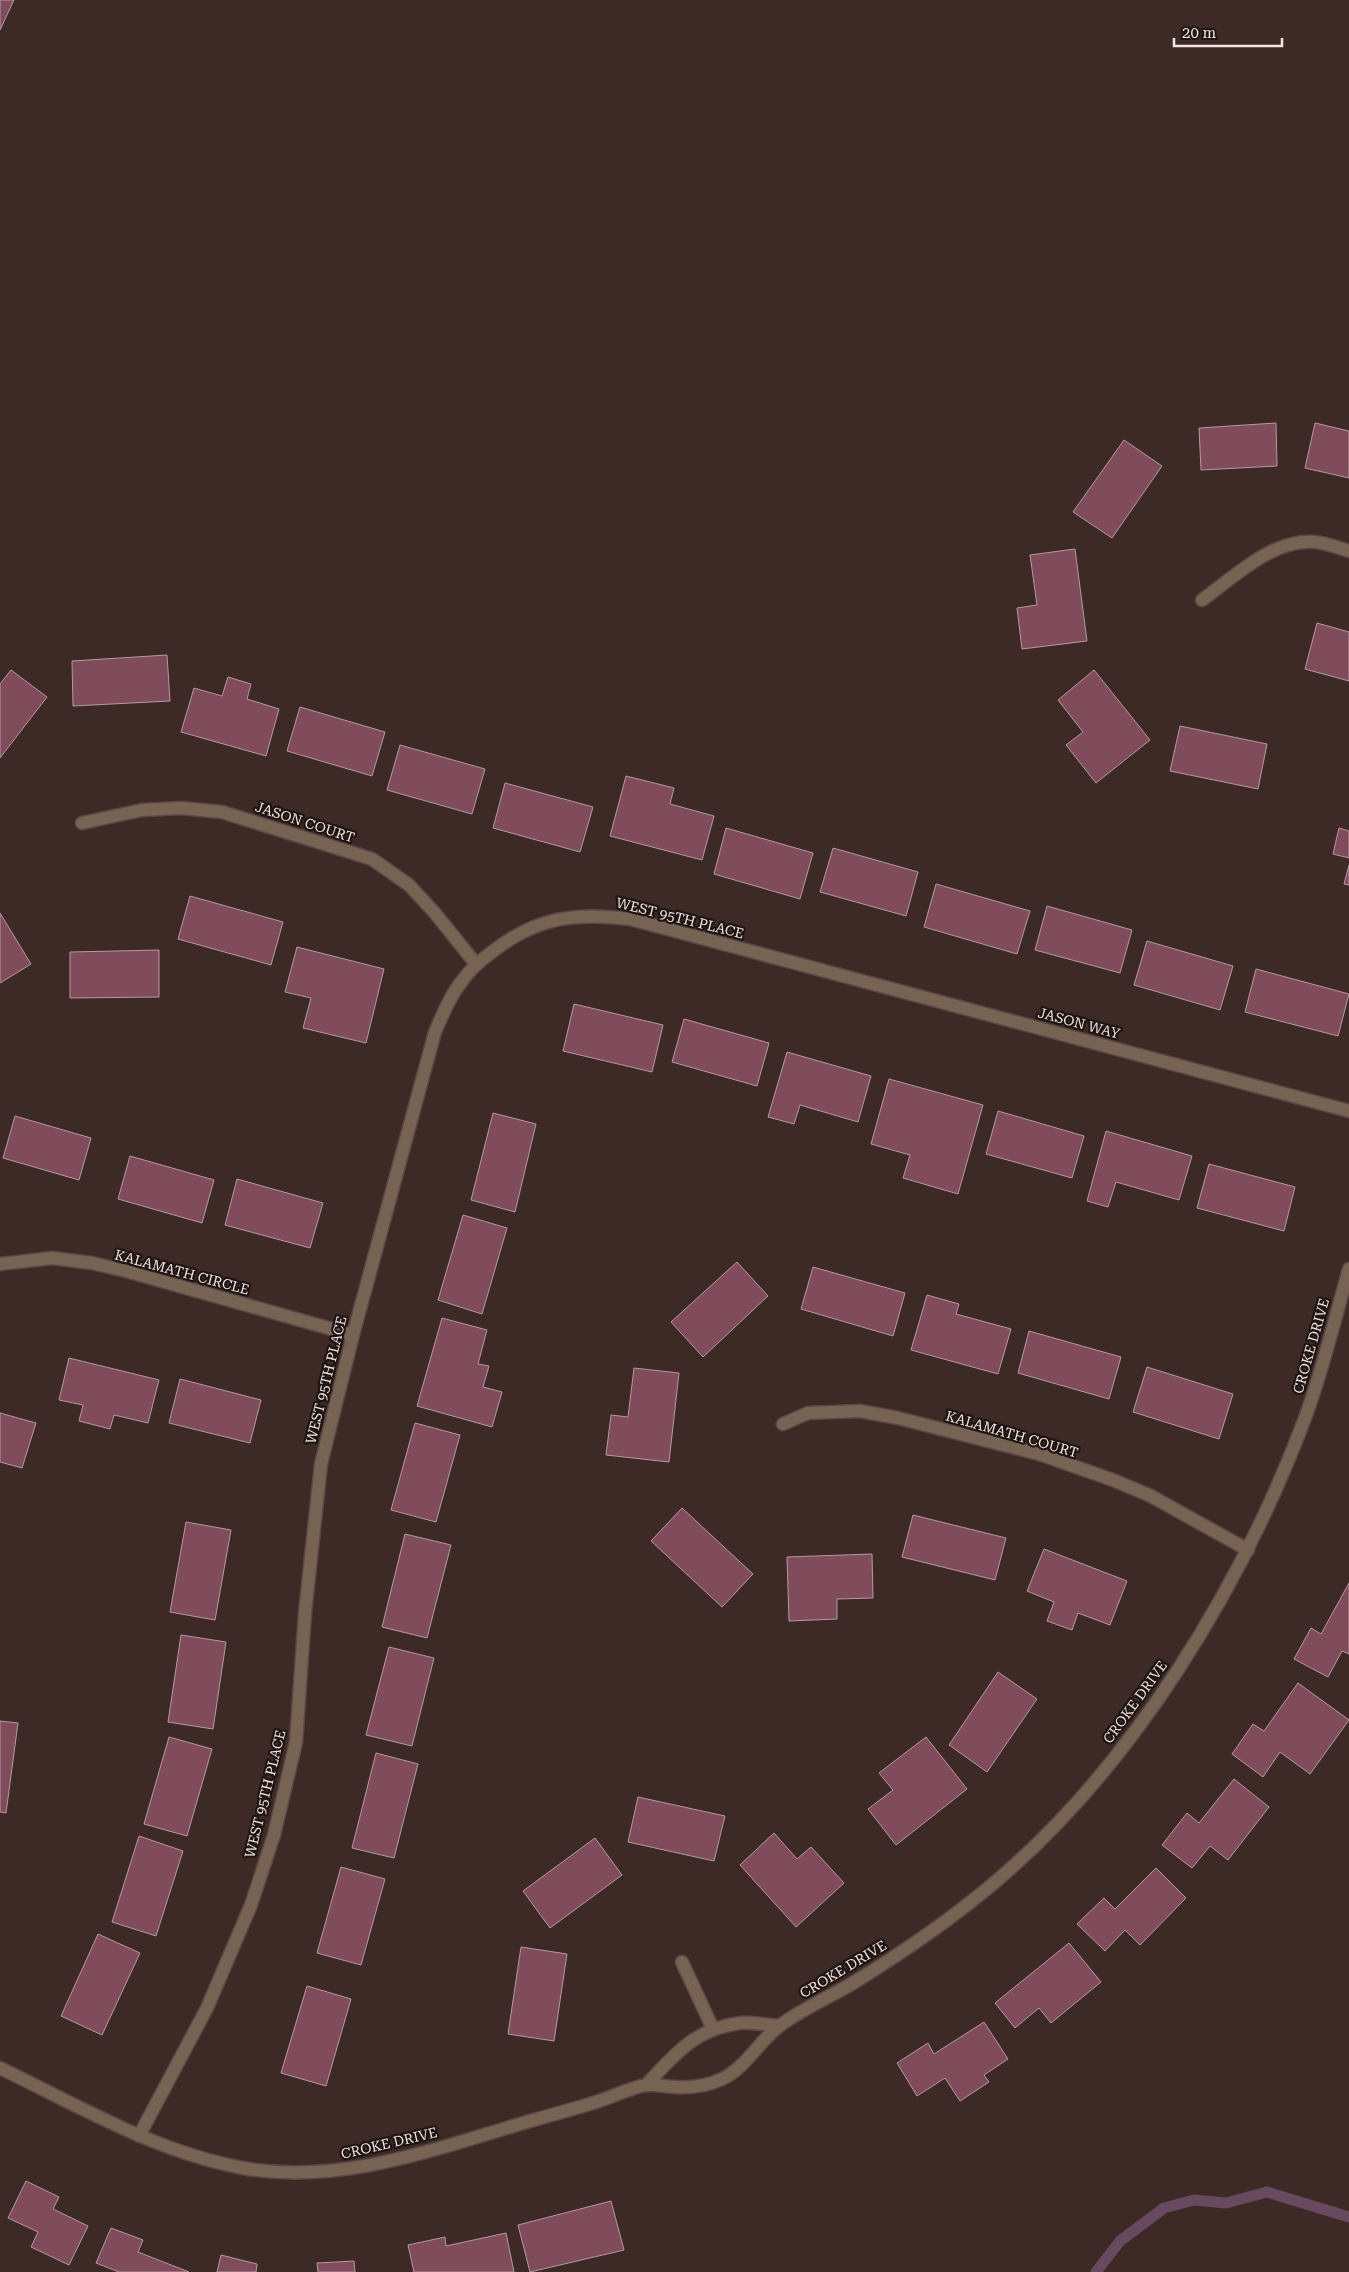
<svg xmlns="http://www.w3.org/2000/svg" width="1349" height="2272" font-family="'Roboto Serif',serif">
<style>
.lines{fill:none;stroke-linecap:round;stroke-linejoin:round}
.stream{stroke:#674a60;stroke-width:11}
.building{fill:#804b5b;stroke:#b49ba1}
.minor-casing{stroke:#5a4744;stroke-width:15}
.minor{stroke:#776354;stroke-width:12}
.labels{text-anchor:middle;stroke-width:4.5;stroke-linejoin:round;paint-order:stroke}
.street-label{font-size:14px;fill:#f2e5e2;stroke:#1e1513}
</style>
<rect width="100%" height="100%" fill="#3d2926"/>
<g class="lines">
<path class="stream" d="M1096,2272L1120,2241L1164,2208L1194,2200L1226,2203L1267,2192L1349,2217"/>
</g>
<path class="building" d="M0,0H14L0,30Z
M1276,423L1277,466L1201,470L1199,428Z
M1315,423L1349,431V478L1305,468Z
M1124,440L1162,466L1112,538L1073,512Z
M1075,549L1087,641L1022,649L1017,608L1037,605L1030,555Z
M1317,623L1349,632V681L1305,669Z
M167,655L170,701L73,706L72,661Z
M11,670L47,697L0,758V684Z
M1094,670L1150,740L1096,783L1066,745L1083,732L1058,700Z
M228,677L251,684L247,699L279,709L266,756L181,732L194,688L222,696Z
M300,707L385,732L372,776L287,751Z
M1180,726L1267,744L1258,789L1170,771Z
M400,745L485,769L472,814L387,790Z
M626,776L674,788L670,804L714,816L702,860L610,836Z
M505,783L593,807L580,852L493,828Z
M726,828L813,853L800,899L714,874Z
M1339,828L1349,831V858L1333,854Z
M833,848L918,872L906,916L820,892Z
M1349,865V885L1344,884Z
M936,884L1030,911L1017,954L924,927Z
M190,896L283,922L271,965L178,939Z
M1047,906L1132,930L1120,973L1035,950Z
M0,913L31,964L0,983Z
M1147,941L1233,966L1220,1010L1134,985Z
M297,947L384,969L366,1043L303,1028L311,998L285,992Z
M159,950V997L70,998V952Z
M1256,969L1349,994L1338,1036L1245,1012Z
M574,1004L663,1025L652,1072L563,1051Z
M684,1019L769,1043L757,1086L672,1062Z
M787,1052L871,1076L858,1122L800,1105L794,1124L768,1117Z
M889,1079L983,1105L958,1194L903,1178L910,1155L871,1144Z
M998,1111L1084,1136L1072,1178L986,1154Z
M493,1113L536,1124L515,1212L471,1200Z
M15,1116L91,1138L79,1180L3,1158Z
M1106,1131L1192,1156L1179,1200L1116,1182L1108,1207L1087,1201Z
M130,1156L214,1180L202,1223L118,1199Z
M1209,1164L1295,1187L1284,1231L1197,1208Z
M237,1179L323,1203L310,1248L225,1225Z
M463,1215L507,1228L482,1314L438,1300Z
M737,1262L768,1296L703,1357L671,1322Z
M813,1267L905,1293L893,1336L801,1309Z
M927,1295L959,1304L956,1314L1011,1329L998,1374L911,1350Z
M442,1318L487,1330L478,1364L489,1366L483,1387L502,1392L492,1427L417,1406Z
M1029,1331L1121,1357L1109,1399L1018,1373Z
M69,1358L159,1380L148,1423L114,1415L110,1429L79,1421L83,1405L59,1400Z
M1147,1367L1233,1394L1219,1439L1133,1412Z
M634,1368L679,1373L669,1462L606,1455L611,1415L628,1417Z
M180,1379L261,1400L250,1443L169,1423Z
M0,1413L36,1423L22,1468L0,1462Z
M415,1423L460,1435L436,1522L391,1510Z
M682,1508L753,1574L722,1607L651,1541Z
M913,1515L1006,1538L995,1580L902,1557Z
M186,1522L231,1530L215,1620L170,1612Z
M405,1534L451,1545L427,1638L382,1627Z
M1044,1549L1127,1581L1110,1625L1078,1613L1072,1630L1047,1621L1054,1602L1027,1591Z
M872,1554L873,1598L837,1599V1619L789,1621L787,1557Z
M1349,1583V1654L1342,1651L1328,1677L1294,1659L1311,1628L1321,1634Z
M181,1635L226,1642L213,1729L168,1722Z
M389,1647L434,1658L412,1746L366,1735Z
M998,1672L1037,1699L987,1772L949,1745Z
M1298,1683L1349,1720L1310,1774L1280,1752L1263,1777L1232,1754L1253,1724L1264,1731Z
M0,1721L18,1723L6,1813L0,1812Z
M169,1737L212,1749L187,1836L144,1824Z
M926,1737L967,1789L896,1845L868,1809L893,1790L879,1773Z
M376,1753L418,1764L394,1858L352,1848Z
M1234,1779L1269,1807L1228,1860L1210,1846L1192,1868L1162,1845L1187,1813L1199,1823Z
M638,1797L725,1816L714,1861L628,1842Z
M774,1833L797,1859L811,1847L844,1883L796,1927L740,1865Z
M139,1836L183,1851L156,1936L112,1922Z
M595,1838L622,1875L550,1928L523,1891Z
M341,1867L385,1879L361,1965L317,1953Z
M1156,1868L1186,1898L1140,1945L1125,1930L1105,1951L1077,1924L1104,1898L1115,1909Z
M98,1934L140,1953L102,2035L61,2016Z
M1069,1943L1101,1982L1051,2023L1039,2008L1015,2028L995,2003Z
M521,1947L567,1954L554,2041L508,2034Z
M307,1986L351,1999L326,2086L281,2073Z
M984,2022L1008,2059L984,2075L989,2082L960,2101L945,2078L917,2096L897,2063L928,2043L934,2054Z
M26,2181L59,2197L53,2209L88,2226L69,2265L31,2247L38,2232L8,2218Z
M611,2201L624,2250L530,2272L518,2225Z
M111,2228L143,2240L138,2252L189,2272H119L96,2263Z
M506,2233L514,2272H414L408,2245L445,2237L446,2246Z
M221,2255L257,2264L256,2272H217Z
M354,2261L355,2272H318L317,2263Z"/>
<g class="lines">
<defs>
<path id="minor" d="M1202,600C1233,578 1273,538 1315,542C1327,543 1338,548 1349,551
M82,823L142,810L181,808L222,812L372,859L409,885L434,912L476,964
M0,1264L52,1258L92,1263L126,1271L353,1335
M783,1424L808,1413L860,1411L898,1418L1039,1454L1113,1480L1151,1496L1248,1550
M682,1962L713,2029
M0,2068C79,2106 156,2152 243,2168C343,2186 443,2146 537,2119C558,2113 578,2108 599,2101C613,2096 627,2090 641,2086C653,2083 665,2087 677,2087C692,2088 709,2085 722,2079C747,2067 760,2039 782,2024C804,2008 830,1997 853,1983C902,1953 950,1920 994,1883C1133,1766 1242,1586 1305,1418C1323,1370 1335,1318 1349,1269
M647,2084C676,2053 695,2029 740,2023C752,2022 767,2025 779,2026
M139,2136L207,2008L251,1905L274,1835L296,1742L305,1613L321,1464L353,1335L435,1032C443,1014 450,996 462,981C470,969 481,960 492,952C536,917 576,912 630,919L1349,1111"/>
</defs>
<use href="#minor" class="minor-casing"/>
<use href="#minor" class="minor"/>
</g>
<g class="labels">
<g class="street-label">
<text transform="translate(305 822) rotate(18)" y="5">JASON COURT</text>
<text transform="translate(680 918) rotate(14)" y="5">WEST 95TH PLACE</text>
<text transform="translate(1079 1023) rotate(15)" y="5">JASON WAY</text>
<text transform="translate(182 1272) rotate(15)" y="5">KALAMATH CIRCLE</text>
<text transform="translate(1311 1346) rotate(-74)" y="5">CROKE DRIVE</text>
<text transform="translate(326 1380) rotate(-76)" y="5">WEST 95TH PLACE</text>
<text transform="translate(1012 1434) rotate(16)" y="5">KALAMATH COURT</text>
<text transform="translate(1135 1702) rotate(-54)" y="5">CROKE DRIVE</text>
<text transform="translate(265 1794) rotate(-76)" y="5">WEST 95TH PLACE</text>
<text transform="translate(843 1969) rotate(-31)" y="5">CROKE DRIVE</text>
<text transform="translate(389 2143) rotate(-13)" y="5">CROKE DRIVE</text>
</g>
</g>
<path d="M1174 38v8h108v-8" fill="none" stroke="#f2e5e2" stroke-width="2.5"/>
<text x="1182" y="38" font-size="15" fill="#f2e5e2" stroke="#1e1513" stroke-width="4" paint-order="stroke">20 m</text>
</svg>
